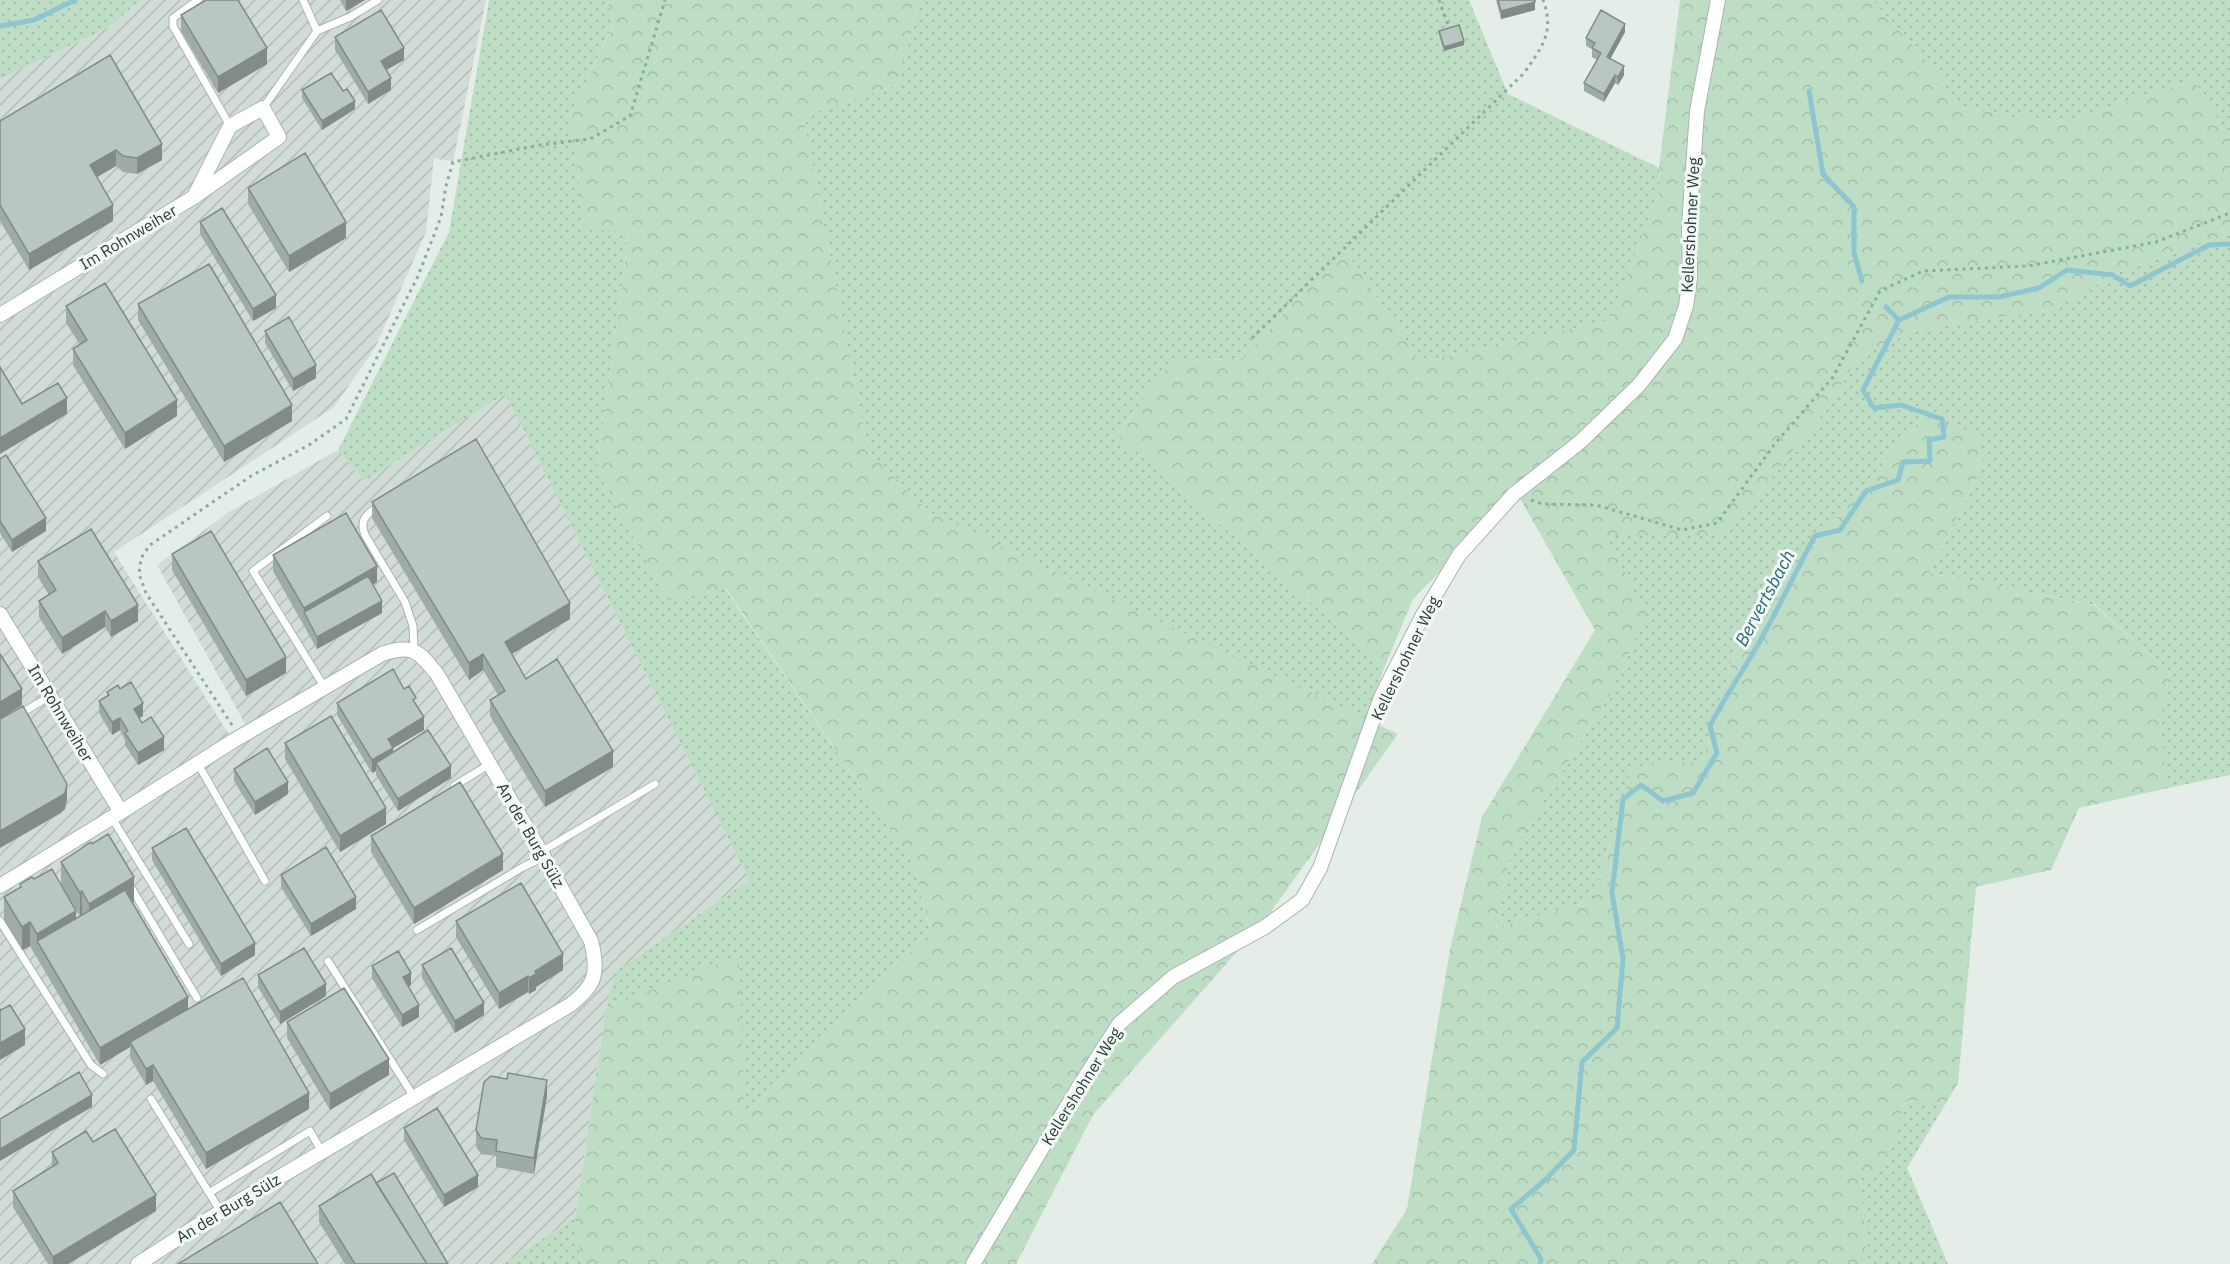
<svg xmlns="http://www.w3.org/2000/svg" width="2230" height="1264" font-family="'IBM Plex Sans',sans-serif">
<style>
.industrial{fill:url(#industrial-furrows)}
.grass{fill:url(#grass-dots)}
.forest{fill:url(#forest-crowns)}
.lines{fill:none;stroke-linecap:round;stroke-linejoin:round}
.stream{stroke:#8ec6cf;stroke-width:5}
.lane-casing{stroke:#a7b5af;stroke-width:9}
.street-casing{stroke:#a7b5af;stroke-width:16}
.path{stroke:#85afa1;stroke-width:3;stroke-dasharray:3 4.5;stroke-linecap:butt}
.lane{stroke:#fff;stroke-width:7}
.street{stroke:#fff;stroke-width:14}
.wall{fill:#9faba6}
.shaded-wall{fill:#828b87}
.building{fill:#b9c7c1;stroke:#828b87;stroke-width:1.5}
.labels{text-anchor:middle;stroke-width:6;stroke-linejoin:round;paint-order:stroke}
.street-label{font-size:16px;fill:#243e36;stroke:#f4f9f7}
.water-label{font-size:18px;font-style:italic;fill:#206b77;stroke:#f4f9f7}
</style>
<defs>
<pattern id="industrial-furrows" width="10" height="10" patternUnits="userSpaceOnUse" patternTransform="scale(1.5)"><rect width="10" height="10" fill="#d2dcd7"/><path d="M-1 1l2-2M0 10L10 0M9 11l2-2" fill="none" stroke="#b4beb9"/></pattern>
<pattern id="grass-dots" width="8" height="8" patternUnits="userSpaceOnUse" patternTransform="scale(1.5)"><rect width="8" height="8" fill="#beddc5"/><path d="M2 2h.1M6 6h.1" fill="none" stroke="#a3bfaa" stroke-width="1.8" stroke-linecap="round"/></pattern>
<pattern id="forest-crowns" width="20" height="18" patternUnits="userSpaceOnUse" patternTransform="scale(1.5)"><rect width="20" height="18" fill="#beddc5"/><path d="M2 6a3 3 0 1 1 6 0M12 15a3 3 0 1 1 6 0" fill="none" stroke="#a3bfaa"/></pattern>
</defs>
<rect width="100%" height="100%" fill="#e4ede8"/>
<path class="industrial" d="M141,0H486L453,162L434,158L426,232L375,348L334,407L114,552L233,741L249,731L157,565L229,512L338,450L364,481L505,394L749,880L615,972L606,1008L575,1218L503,1264H0V79L109,27Z"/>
<path class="grass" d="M0,0H141L109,27L0,79Z
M489,0H608L613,25L570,116L629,232L597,469L668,601L725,589L913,863L931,934L743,1117L739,956L606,1008L615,972L749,880L505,394L364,481L338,450L449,232Z
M917,0H1469L1508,94L1659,168L1660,189L1611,320L1421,362L1342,246L1245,358L1170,362L1117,435L1385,666L1365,720L929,512L868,451L803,116L897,85L919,6Z
M1872,0H2230V139L2194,80L2067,122L1962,108L1921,55Z
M2230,235V775L2168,788L2160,727L2170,672L2095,605L1929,573L1984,463L1923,417L1741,630L1703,760L1632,768L1593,900L1496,928L1510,855L1612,691L1605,536H1725L1826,410L1858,358L1911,331L2053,309L2120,272L2201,242Z
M1905,1101L1946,1103L1907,1168L1948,1264H1867L1861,1178L1885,1168Z
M575,1218L582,1264H503Z"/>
<path class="forest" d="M608,0H917L919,6L897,85L803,116L868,451L929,512L1398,734L1265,920L1093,1115L1016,1264H582L575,1218L606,1008L739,955L744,1116L931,933L913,863L726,589L668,601L597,469L629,233L585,229L570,116L613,26Z
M1680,0H1872L1921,55L1962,108L2067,122L2194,80L2230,139V235L2201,242L2120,272L2053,309L1911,331L1858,358L1826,410L1725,536H1605L1646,613L1612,691L1510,855L1496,928L1593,900L1632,768L1703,760L1741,630L1923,417L1978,433L1984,463L1929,573L2094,605L2170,672L2160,727L2168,788L2079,808L2051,870L1976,887L1958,1083L1946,1103L1905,1101L1885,1168L1861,1178L1867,1264H1372L1407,1209L1450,949L1482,817L1595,630L1517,493L1413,599L1385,666L1117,435L1170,362L1245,358L1342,246L1421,362L1611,320L1660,189L1659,168Z"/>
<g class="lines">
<path class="stream" d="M0,26L34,20L75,0
M1809,91L1823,174L1854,207V253L1862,281
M1886,307L1899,320
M1540,1264L1541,1259L1511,1209L1545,1180L1574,1150L1582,1062L1617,1028L1623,959L1612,893L1623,799L1641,785L1663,801L1693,793L1717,753L1710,726C1727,692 1749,663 1766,630C1783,599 1798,567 1815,536L1840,530L1866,491L1898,480L1903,462L1930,461L1929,440L1944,437L1942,419L1901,405L1874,408L1863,390L1899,320L1949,297H1999L2039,288L2067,270L2113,275L2130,286L2209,245L2230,244"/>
<defs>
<path id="lane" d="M198,0L173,18V26L230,126
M317,31L350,17L378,0
M263,108L317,31L303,0
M379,506C366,514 359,520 365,535L405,602L413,626L414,650
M325,688L253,571L327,516
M20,714L50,696
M198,764L265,881
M454,786L490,764
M112,818L189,944
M541,852L655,784
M129,884L197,998
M0,921L91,1065L103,1074
M417,930L523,867L544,857
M328,961L414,1097
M151,1099L221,1212
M209,1193L310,1131L322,1152"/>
<path id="street" d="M0,315L194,197L279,137L263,108L230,126L194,197
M0,614L121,812
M0,886L121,812L233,741L382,654C412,644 418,650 437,674L541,852L591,941C599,973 596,985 570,1005L197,1226L138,1264
M973,1264L1078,1088L1119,1024L1173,977L1265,927L1302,900L1320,868L1381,697L1423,615L1459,555L1514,494L1580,442L1639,385L1675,339L1686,306L1690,278L1689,226L1697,111L1718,0"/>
</defs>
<use href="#lane" class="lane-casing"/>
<use href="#street" class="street-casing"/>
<path class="path" d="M1439,0L1448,25
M1252,338L1524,73C1542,47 1555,32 1543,0
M1531,500L1542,504L1596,505L1682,530L1717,523L1774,445L1833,377L1880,291L1923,271L2028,266L2156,242L2230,213
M232,725L146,593L139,574L141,558L150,545L251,476L309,445L346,419L418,276L441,217L446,186L453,162L540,145L590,139L630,116L665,0"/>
<use href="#lane" class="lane"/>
<use href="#street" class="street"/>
</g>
<path class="wall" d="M340,0H365L346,11Z
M1496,0H1535V10L1501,19Z
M181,15L267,64L218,93L181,31Z
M1439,31L1464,45L1444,51L1439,35Z
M1625,32L1610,59L1624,75L1618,85L1615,83L1604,102L1584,91V83L1597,60L1592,57V49L1586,46V38Z
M335,37L404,60L386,70L391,90L368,104L335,50Z
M302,90L355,109L322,130L302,98Z
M0,121L162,160L137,174L123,172L116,166L97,177L113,221L29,270L0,221Z
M248,188L346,238L289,272L248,204Z
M200,222L276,308L253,321L200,234Z
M138,304L292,421L224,462L138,320Z
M66,306L177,416L125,449L73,365V349L80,345L66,323Z
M265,331L316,378L293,391L265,343Z
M0,459L46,531L12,552L0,533Z
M372,502L570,619L512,654L526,679L613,767L545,807L490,716V700L498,695L483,670L469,680L372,518Z
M172,554L286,673L246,696L172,570Z
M273,555L377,582L373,585L382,613L317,649L273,571Z
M38,561L138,621L111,637L105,627L62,654L39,617V601L49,595L38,577Z
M120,689L143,716L139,718L164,750L138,765L125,745V740L120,730L112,735L99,713V701L107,696V692Z
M404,689L416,705L424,730L393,748V752L451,778L398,811L376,775V771L372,773L337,715V703Z
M285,743L386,824L340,852L285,759Z
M234,769L288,794L255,815L234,781Z
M371,836L503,870L414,924L371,852Z
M152,848L255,955L221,976L152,860Z
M61,862L134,901L132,902L188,1009L309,1109L206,1169L153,1081L146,1085L130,1058V1047L100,1065L30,946L22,950L4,920V897L20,887V884L34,879L76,918L80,916L61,885Z
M281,875L356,909L311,936L281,887Z
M456,921L563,970L536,987V990L529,994L528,992L499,1009L456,937Z
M422,965L484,1015L455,1033L422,978Z
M372,966L411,985L408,986L419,1017L402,1027L372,978Z
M258,975L326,996L280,1024L258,987Z
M287,1022L389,1075L330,1110L287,1038Z
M547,1096L534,1174L496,1167V1156L481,1154L476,1147V1130Z
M404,1128L478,1187L444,1207L404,1140Z
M93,1142L156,1211L68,1264H48L13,1207V1191L52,1167V1152Z
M376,1183L448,1264H345L319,1222V1206Z"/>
<path class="shaded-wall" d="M346,0H365L346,11Z
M1535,2V10L1501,19V11Z
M1625,24V32L1607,65V57Z
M1464,41V45L1444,51V47Z
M267,48V64L218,93V77Z
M404,48V60L381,73V61Z
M1624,66V75L1618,85V77Z
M1615,75V83L1604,102V94Z
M391,78V90L368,104V92Z
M355,101V109L322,130V121Z
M162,144V160L137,174V158Z
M116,150V166L90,181V165Z
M113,205V221L29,270V254Z
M346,222V238L289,272V256Z
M276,295V308L253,321V309Z
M316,365V378L293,391V379Z
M67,398V414L0,454V438Z
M177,400V416L125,449V433Z
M292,405V421L224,462V446Z
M46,518V531L12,552V540Z
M377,566V582L309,621L304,612V608Z
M382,601V613L317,649V637Z
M570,603V619L505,658V642Z
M138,605V621L111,637V621Z
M105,611V627L62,654V638Z
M483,654V670L469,680V663Z
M286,657V673L246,696V680Z
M22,689V705L0,719V702Z
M143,703V716L134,721V709Z
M424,717V730L393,748V760L376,763V771L372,773V760L388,739Z
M120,718V730L112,735V722Z
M164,737V750L138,765V753Z
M613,751V767L545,807V791Z
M451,766V778L398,811V799Z
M288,782V794L255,815V802Z
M67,784V800L65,809L61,813L0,848V831Z
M386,808V824L340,852V836Z
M503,854V870L414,924V908Z
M134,877V901L89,927V904Z
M82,891V915L80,916V893Z
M356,897V909L311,936V924Z
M76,911V934L37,941V957V934Z
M30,922V946L22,950V927Z
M255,943V955L221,976V964Z
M563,954V970L536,987V990L529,994V978L535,971Z
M411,973V985L403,989V977Z
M528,976V992L499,1009V993Z
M326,984V996L280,1024V1012Z
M188,997V1013L130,1042V1047L100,1065V1048Z
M484,1003V1015L455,1033V1021Z
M419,1005V1017L402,1027V1015Z
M25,1029V1045L0,1060V1043Z
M389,1059V1075L330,1110V1094Z
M153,1065V1081L146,1085V1069Z
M547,1080V1096L534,1174V1158Z
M309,1093V1109L206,1169V1153Z
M92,1095V1107L0,1161V1149Z
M478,1175V1187L444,1207V1195Z
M156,1195V1211L68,1264H53V1257Z"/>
<path class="building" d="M206,0H238L267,48L218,77L181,15Z
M1498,0H1535V2L1501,11Z
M381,10L404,48L381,61L391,78L368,92L335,37Z
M1601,10L1625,24L1607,57L1624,66L1618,77L1615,75L1604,94L1584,83L1601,53L1592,48L1595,43L1586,38Z
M1459,25L1464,41L1444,47L1439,31Z
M110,55L162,144L137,158L123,156L116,150L90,165L113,205L29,254L0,205V121Z
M331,73L343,91L347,89L355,101L322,121L302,90Z
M305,153L346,222L289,256L248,188Z
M222,208L276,295L253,309L200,222Z
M209,264L292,405L224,446L138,304Z
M105,283L177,400L125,433L73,349L87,340L66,306Z
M289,317L316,365L293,379L265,331Z
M0,367L22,404L58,383L67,398L0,438Z
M476,439L570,603L505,642L526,679L557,659L613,751L545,791L490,700L505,691L483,654L469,663L372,502Z
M6,455L46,518L12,540L0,521V459Z
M346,513L377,566L304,608L273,555Z
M91,529L138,605L111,621L105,611L62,638L39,601L56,590L38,561Z
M211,531L286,657L246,680L172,554Z
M368,576L382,601L317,637L304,612Z
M0,654L22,689L0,702Z
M393,669L404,689L409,686L416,698L413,700L424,717L388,739L393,748L372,760L337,703Z
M131,682L143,703L134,709L142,723L151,717L164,737L138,753L125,733L128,731L120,718L112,722L99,701L109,695L107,692L118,685L120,689Z
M23,706L67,784L65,793L61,796L0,831V719Z
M331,716L386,808L340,836L285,743Z
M428,730L451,766L398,799L376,763Z
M267,748L288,782L255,802L234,769Z
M460,782L503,854L414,908L371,836Z
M186,828L255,943L221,964L152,848Z
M108,834L134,877L89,904L82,891L80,893L61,862L91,842L92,844Z
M326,847L356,897L311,924L281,875Z
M52,869L76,911L37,934L30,922L22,927L4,897L21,887L20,884L32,877L34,879Z
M521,883L563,954L535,971L536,974L529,978L528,976L499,993L456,921Z
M125,890L188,997L100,1048L37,941Z
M304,948L326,984L280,1012L258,975Z
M451,948L484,1003L455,1021L422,965Z
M398,951L411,973L403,977L419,1005L402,1015L372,966Z
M243,978L309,1093L206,1153L153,1065L146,1069L130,1042Z
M344,988L389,1059L330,1094L287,1022Z
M10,1005L25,1029L0,1043V1009L1,1010Z
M79,1072L92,1095L0,1149V1119Z
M508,1073L547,1080L534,1158L496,1151L497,1140L481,1138L476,1130L484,1082L491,1076L507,1079Z
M437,1108L478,1175L444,1195L404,1128Z
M115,1129L156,1195L53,1257L13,1191L58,1163L52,1152L86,1131L93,1142Z
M394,1173L448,1264H427L376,1183Z
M371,1174L427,1264H355L319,1206Z
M280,1202L318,1264H178Z"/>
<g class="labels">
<g class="street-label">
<text transform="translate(1690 225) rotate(-87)" y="6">Kellershohner Weg</text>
<text transform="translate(128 237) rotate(-31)" y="6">Im Rohnweiher</text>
<text transform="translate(1405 658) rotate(-64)" y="6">Kellershohner Weg</text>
<text transform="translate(61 713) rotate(59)" y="6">Im Rohnweiher</text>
<text transform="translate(531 835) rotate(60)" y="6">An der Burg Sülz</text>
<text transform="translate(1081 1086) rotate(-58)" y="6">Kellershohner Weg</text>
<text transform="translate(228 1208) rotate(-31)" y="6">An der Burg Sülz</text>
</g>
<g class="water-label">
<text transform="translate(1765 598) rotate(-62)" y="6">Bervertsbach</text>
</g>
</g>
</svg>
